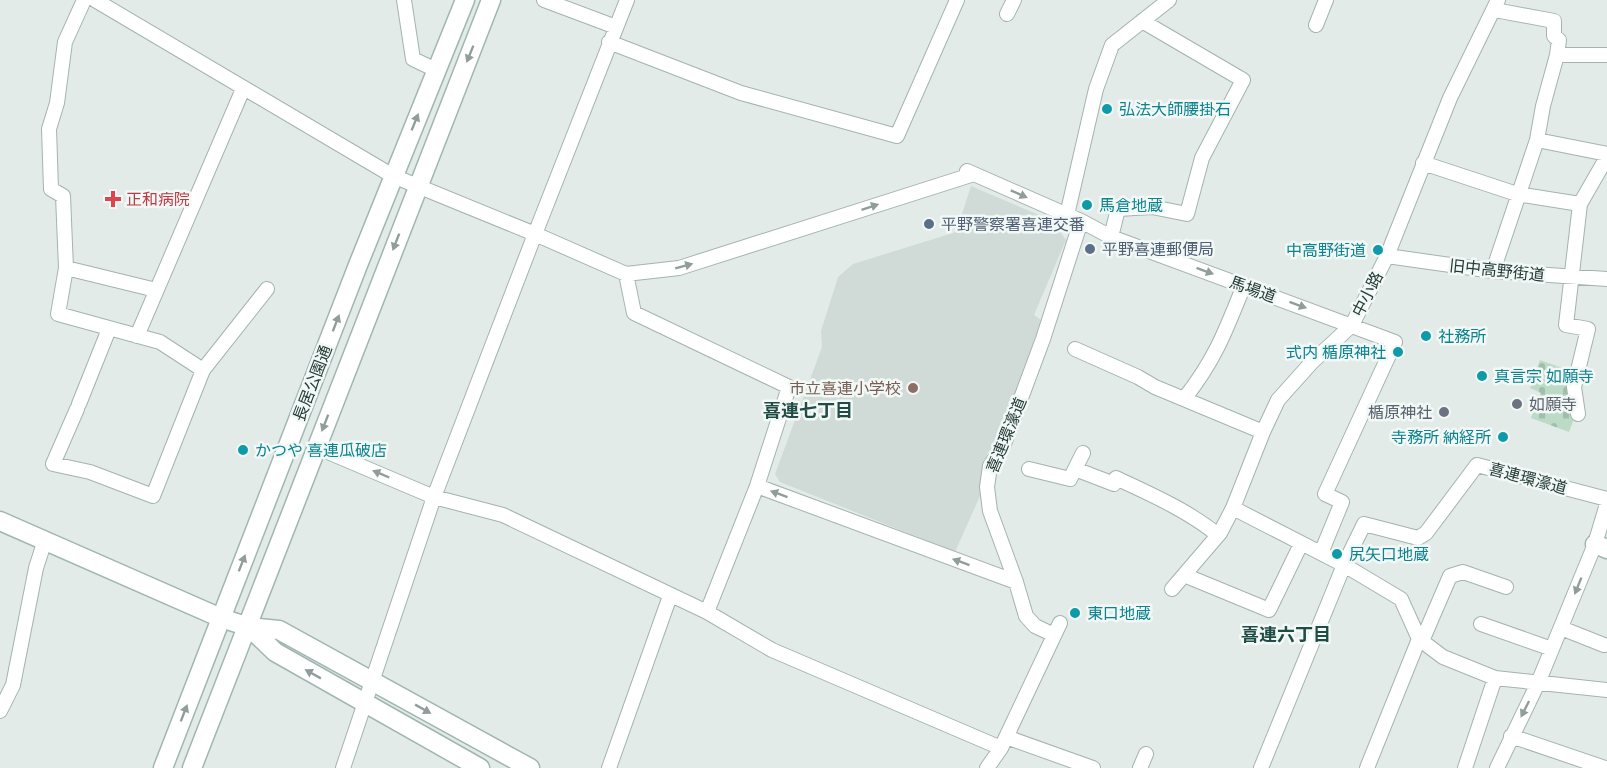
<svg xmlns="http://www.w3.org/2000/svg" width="1607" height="768" font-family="'Space Grotesk','Noto Sans JP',sans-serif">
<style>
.built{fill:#d0dbd7}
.cemetery{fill:url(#cemetery-stones)}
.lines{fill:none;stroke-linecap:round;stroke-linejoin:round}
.street-casing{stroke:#a5b3af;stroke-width:16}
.secondary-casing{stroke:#a1b6b1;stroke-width:21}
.street{stroke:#fff;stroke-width:14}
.secondary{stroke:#fff;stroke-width:18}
.oneway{fill:#919d9b}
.culture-dot{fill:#0f9aa8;stroke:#f2f8f6;stroke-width:2}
.health-dot{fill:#e0444e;stroke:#f2f8f6;stroke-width:2}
.service-dot{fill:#5c6f8a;stroke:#f2f8f6;stroke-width:2}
.education-dot{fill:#8d6e63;stroke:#f2f8f6;stroke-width:2}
.worship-dot{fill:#6b7280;stroke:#f2f8f6;stroke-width:2}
.labels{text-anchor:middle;stroke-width:5;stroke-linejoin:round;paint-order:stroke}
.culture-label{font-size:16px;fill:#0d838f;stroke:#f2f8f6;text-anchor:start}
.health-label{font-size:16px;fill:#be3a42;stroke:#f2f8f6;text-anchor:start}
.service-label{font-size:16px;fill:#4e5e75;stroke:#f2f8f6;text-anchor:start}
.street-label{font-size:16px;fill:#233b37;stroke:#f2f8f6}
.education-label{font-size:16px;fill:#785e54;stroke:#f2f8f6;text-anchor:end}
.worship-label{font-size:16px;fill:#5b616d;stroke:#f2f8f6;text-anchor:start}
.neighbourhood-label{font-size:18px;font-weight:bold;fill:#204c45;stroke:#f2f8f6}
</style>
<defs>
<pattern id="cemetery-stones" width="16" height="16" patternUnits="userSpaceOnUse" patternTransform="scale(1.5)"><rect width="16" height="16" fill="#bcdbc7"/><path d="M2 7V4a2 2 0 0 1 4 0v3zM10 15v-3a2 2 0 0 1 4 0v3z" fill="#a1bdac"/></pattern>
</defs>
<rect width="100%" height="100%" fill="#e2ebe8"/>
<path class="built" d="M971,186L1051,220L1066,240L1034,315L1041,320L1003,435L987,454L980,496L955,552L780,482L775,474L822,347L821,331L838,277L853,264L956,232Z"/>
<path class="cemetery" d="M1540,360L1576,373L1575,416L1569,432L1531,418L1541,393L1530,388Z"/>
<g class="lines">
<defs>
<path id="street" d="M84,0L65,42L57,103L49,129L51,189L63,196L66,268L58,314L160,342L203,370
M95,0L393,176L535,234L626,274L679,268L971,175
M404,0L413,59L436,70
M544,0L616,27
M1007,14L1014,0
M1316,25L1326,0
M609,42L741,93L897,136L957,0
M1557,55H1607
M1537,140L1607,154
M1423,163L1517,194L1580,204
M967,171L1081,221L1111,237L1395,342L1325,494L1342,502L1321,553
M1067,215L1096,89L1112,45L1169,0
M1111,237L1118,209L1152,207L1187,214L1202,158L1243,80L1142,21
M1387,256L1493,271L1607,279
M66,268L156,290
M1493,271L1537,140L1543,106L1557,55L1559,40L1554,36V21L1495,10
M626,274L634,313L789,387L757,486L707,612
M137,336L243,89
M1075,349L1138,377L1155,387L1263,432
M1184,399C1215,360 1226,330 1244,285
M79,404L109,329
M77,409L53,464L90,472L153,496L203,370L267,289
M1578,414L1574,387L1588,329L1566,325L1580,204L1607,157
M316,447L434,497L503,515L707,612L772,650L1001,748
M1029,469L1070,479L1083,453
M1075,469L1114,484
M1116,478C1152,495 1187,510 1218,535
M757,486L1016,582
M1233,508L1344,565L1401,599L1419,639L1443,657L1495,678L1607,690
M1184,575L1269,610L1301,544
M1172,589L1220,533L1233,508L1263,432L1278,400L1312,362L1352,325L1387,256L1450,98L1498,0
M1481,624L1552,649
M1561,628L1604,645
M1054,635L1035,626L1026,616L1016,582L990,511L987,487L990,466L1004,444L1043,339L1081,221
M1422,641L1450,576L1463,572L1506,587
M0,711L13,685L36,568L45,540
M1511,736L1605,768
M1006,737L1093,768
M343,768L434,497L535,234L627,0
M609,768L670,596
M987,768L1001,748L1060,623
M1140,768L1146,754
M1261,768L1344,565L1364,524L1418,538L1426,533L1477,465L1607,499
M1367,768L1419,639
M1465,768L1495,678
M1497,768L1538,683L1595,544L1607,504"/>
<path id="secondary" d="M0,521L221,618L249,627L279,630L530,768
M1595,544L1607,549
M249,627L275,652L480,768
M163,768L358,265L465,0
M192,768L491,0"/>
</defs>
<use href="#street" class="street-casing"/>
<use href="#secondary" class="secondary-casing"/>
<use href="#street" class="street"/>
<use href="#secondary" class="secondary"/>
</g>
<defs><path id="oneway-solid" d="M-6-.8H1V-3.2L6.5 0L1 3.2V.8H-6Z" transform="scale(1.5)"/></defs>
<g class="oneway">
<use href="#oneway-solid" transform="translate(470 54) rotate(112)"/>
<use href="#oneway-solid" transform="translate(415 122) rotate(-68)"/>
<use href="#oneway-solid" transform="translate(1019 194) rotate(24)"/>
<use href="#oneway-solid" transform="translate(870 207) rotate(-18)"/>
<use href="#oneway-solid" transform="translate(396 242) rotate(111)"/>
<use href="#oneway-solid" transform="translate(684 266) rotate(-15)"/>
<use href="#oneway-solid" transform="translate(1205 271) rotate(20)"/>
<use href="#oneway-solid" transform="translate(1298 305) rotate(20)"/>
<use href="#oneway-solid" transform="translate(336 323) rotate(-69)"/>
<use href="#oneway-solid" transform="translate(325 423) rotate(111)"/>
<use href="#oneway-solid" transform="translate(381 474) rotate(-157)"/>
<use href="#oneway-solid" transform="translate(779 494) rotate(-160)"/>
<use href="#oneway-solid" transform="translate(961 562) rotate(-160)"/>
<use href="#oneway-solid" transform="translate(242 563) rotate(-69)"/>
<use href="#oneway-solid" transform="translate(1578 586) rotate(112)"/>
<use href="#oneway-solid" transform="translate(313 674) rotate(-151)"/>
<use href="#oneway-solid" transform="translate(423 709) rotate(29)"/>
<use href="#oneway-solid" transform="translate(1525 709) rotate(117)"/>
<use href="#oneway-solid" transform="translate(184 713) rotate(-69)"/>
</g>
<g class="culture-dot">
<circle cx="1107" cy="109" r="6"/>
<circle cx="1087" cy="205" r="6"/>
<circle cx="1378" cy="250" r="6"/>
<circle cx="1426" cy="336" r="6"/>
<circle cx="1398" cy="352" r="6"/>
<circle cx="1482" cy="376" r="6"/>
<circle cx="1503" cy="437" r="6"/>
<circle cx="243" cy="450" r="6"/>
<circle cx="1337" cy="554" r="6"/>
<circle cx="1075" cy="613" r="6"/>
</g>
<path class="health-dot" d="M110 190h6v6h6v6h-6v6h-6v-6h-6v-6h6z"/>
<g class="service-dot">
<circle cx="929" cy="224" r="6"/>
<circle cx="1090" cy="249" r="6"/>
</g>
<circle class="education-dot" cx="913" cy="388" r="6"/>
<g class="worship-dot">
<circle cx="1517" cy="404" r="6"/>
<circle cx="1444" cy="412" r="6"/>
</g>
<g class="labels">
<g class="culture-label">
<text x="1119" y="115">弘法大師腰掛石</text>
<text x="1099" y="211">馬倉地蔵</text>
<text x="1366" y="256" text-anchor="end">中高野街道</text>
<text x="1438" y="342">社務所</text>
<text x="1386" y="358" text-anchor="end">式内 楯原神社</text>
<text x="1494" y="382">真言宗 如願寺</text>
<text x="1491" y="443" text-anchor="end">寺務所 納経所</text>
<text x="255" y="456">かつや 喜連瓜破店</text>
<text x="1349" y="560">尻矢口地蔵</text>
<text x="1087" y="619">東口地蔵</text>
</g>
<g class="health-label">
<text x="126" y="205">正和病院</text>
</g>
<g class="service-label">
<text x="941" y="230">平野警察署喜連交番</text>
<text x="1102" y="255">平野喜連郵便局</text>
</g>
<g class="street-label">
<text transform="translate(1497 270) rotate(6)" y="6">旧中高野街道</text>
<text transform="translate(1253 289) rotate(20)" y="6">馬場道</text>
<text transform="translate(1367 294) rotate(-63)" y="6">中小路</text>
<text transform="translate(312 383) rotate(-69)" y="6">長居公園通</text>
<text transform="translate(1006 435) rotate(-68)" y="6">喜連環濠道</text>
<text transform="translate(1528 478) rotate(15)" y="6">喜連環濠道</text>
</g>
<g class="education-label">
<text x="901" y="394">市立喜連小学校</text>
</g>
<g class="worship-label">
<text x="1529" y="410">如願寺</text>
<text x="1432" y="418" text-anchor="end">楯原神社</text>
</g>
<g class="neighbourhood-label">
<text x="808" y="417">喜連七丁目</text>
<text x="1286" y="641">喜連六丁目</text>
</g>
</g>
</svg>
